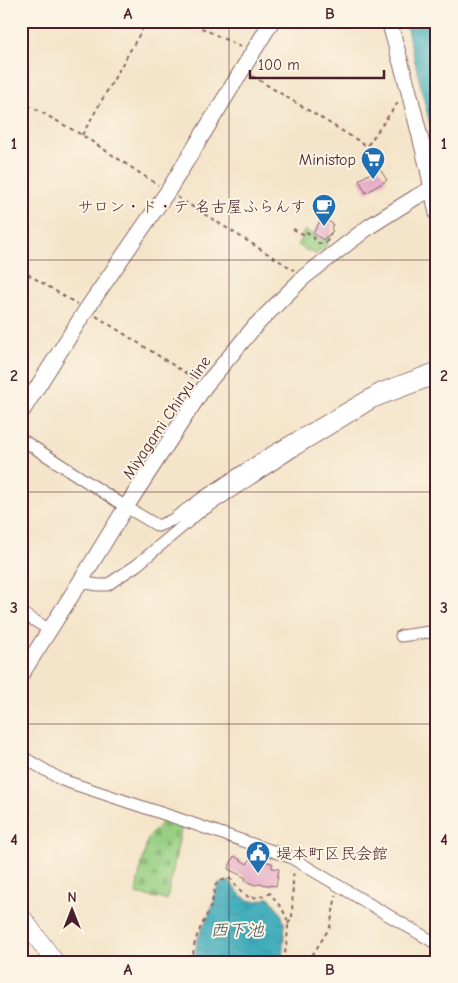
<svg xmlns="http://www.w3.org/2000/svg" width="458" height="983" font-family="'Comic Neue','Klee One',sans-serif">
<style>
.cemetery{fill:url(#cemetery-stones);stroke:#717857}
.garden{fill:url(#garden-dots);stroke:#717857}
.water{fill:url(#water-ripples);stroke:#436572}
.building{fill:#e6adc7}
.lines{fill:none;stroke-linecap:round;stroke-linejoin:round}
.street-casing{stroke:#866462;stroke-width:13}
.secondary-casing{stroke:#866462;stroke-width:17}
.primary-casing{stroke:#866462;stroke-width:19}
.path{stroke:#866462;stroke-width:2;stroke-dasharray:4 4;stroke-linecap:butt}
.street{stroke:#fff;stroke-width:11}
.secondary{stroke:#fff;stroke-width:15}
.primary{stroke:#fff;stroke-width:18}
.grid{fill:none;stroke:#4a1f2b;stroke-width:1;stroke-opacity:0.55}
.labels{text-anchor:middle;stroke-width:4;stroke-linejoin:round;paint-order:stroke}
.poi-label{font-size:16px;fill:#4a1f2b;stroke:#fcf5e5;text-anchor:end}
.street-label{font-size:16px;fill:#4a1f2b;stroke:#fcf5e5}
.water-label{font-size:18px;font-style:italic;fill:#445764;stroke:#fcf5e5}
.neatline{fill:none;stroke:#4a1f2b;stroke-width:2}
.grid-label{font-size:16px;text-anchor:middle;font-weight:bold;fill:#4a1f2b}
</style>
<defs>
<pattern id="cemetery-stones" width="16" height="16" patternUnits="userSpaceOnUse" patternTransform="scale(1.25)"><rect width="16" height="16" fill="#98d083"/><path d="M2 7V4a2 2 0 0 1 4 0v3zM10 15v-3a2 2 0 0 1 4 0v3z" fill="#84b271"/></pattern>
<pattern id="garden-dots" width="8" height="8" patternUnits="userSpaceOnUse" patternTransform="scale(1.25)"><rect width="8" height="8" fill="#98d083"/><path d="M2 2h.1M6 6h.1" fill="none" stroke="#84b271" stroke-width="1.8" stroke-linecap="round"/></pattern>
<pattern id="water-ripples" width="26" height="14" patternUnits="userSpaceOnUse" patternTransform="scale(1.25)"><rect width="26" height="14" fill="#3cabba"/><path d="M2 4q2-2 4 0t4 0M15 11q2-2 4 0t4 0" fill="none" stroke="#348b97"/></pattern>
</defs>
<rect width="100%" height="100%" fill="#fcf5e5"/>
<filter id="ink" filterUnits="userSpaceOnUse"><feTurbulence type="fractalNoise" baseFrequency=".02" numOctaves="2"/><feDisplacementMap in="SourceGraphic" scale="10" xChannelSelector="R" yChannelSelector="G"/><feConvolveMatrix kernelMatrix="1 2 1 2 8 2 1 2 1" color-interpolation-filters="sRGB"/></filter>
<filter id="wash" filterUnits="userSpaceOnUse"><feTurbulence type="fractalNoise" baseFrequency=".0096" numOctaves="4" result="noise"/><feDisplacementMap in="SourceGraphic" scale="20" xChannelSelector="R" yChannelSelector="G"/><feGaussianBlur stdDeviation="1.12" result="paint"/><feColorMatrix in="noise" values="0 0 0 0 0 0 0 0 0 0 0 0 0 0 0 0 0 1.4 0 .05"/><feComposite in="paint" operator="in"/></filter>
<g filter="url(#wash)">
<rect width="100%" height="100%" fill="#f4e4c9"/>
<path class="cemetery" d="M165,819L182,825L167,900L136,894L138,880L148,838Z"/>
<path class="garden" d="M305,230L322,240L329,235L331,237L326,244L327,246L315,255L312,251H307L298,245L303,237L302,235Z"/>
<path class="water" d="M405,21H437V153Z
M230,881C240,897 250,907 269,897L281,913L285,925L282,962H196C193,939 204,927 212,908C215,900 215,891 219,884Z"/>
<g id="blocks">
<path class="building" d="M379,168L387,180L366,193L359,180Z
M322,218L333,224L331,229L333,231L323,240L313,233Z
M253,855L262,861L272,863V868L279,869L276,886L259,884L255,885L248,882L245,880L246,878L228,869L234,856L247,864Z"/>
</g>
</g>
<g filter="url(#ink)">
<use href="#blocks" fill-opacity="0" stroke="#866462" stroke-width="1"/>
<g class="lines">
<defs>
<path id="street" d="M21,439L126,507L158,526L172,520L205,496L267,455L380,389L437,368
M80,582L98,585H107L137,565L197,514L293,451L373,402L437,378
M21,617L25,615L50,630
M401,636L437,631
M21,756L62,780L182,820L290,857L437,944"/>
<path id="secondary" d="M389,21L408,88L428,169L437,214
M21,413L86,310L168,191L272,21
M21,675L80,582L126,507L205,386L256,325L304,277L370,226L416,197L437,186"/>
<path id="primary" d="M21,916L55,962"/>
</defs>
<use href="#street" class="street-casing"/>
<use href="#secondary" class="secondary-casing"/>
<use href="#primary" class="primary-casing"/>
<path class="path" d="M187,21L243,48
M252,76L367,146L399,101
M21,101L82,135L158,185
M82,135L147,21
M177,197L294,270
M293,229L303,234L306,231C308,233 310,234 312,236C317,241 316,245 326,243L331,233
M21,270L77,304
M96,316L195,379
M288,924L292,918L293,878L294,870
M194,962C190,942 203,925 210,908C213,900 214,892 216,884C220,881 226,878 231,879L241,892L250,898L265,896L270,893C277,902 287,913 288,925C288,937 285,950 284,962
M308,962L330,927L336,895"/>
<use href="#street" class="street"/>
<use href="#secondary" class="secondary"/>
<use href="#primary" class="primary"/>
</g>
</g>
<path class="grid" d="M229,21V962M21,260H437M21,492H437M21,724H437"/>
<defs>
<symbol id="supermarket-pin" viewBox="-11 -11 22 30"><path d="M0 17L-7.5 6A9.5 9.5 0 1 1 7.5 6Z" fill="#1f6fb2" stroke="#fcf5e5"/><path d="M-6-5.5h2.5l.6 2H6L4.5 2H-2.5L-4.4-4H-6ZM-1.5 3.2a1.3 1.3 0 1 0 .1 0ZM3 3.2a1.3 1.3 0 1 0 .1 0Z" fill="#fff"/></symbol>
<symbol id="cafe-pin" viewBox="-11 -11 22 30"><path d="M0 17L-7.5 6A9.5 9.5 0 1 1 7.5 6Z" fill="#1f6fb2" stroke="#fcf5e5"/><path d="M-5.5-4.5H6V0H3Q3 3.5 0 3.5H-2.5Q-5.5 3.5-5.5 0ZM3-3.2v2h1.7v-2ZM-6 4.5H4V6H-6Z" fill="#fff"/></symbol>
<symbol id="civic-pin" viewBox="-11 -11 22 30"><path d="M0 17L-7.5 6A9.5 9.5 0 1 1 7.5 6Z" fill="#1f6fb2" stroke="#fcf5e5"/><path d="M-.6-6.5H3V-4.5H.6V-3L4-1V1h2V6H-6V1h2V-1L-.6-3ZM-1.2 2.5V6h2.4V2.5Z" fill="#fff"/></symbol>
</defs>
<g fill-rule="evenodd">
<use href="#supermarket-pin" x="359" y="145" width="28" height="38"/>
<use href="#cafe-pin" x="310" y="192" width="28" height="38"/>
<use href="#civic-pin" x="244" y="839" width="28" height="38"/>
</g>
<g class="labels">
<g class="poi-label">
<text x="356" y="165">Ministop</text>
<text x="306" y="212">サロン・ド・テ 名古屋ふらんす</text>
<text x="276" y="859" text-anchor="start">堤本町区民会館</text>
</g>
<g class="street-label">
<text transform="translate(166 417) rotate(-56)" y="6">Miyagami Chiryu line</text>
</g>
<g class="water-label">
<text x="237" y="936">西下池</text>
</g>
</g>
<rect width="458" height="983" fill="none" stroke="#fcf5e5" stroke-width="55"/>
<g transform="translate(72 910)" stroke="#fcf5e5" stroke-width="4" paint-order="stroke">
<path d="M0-4L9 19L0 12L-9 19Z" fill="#4a1f2b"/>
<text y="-8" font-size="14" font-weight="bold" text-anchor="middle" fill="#4a1f2b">N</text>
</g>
<path d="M250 70v8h134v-8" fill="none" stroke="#4a1f2b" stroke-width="2.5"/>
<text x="258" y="70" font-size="15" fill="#4a1f2b" stroke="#fcf5e5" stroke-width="4" paint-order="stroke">100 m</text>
<rect x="28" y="28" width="402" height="928" class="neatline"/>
<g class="grid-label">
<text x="128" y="19">A</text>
<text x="330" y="19">B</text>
<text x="14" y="149">1</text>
<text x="444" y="149">1</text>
<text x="14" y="381">2</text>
<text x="444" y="381">2</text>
<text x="14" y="613">3</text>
<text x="444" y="613">3</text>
<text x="14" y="845">4</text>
<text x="444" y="845">4</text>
<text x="128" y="975">A</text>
<text x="330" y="975">B</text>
</g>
</svg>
